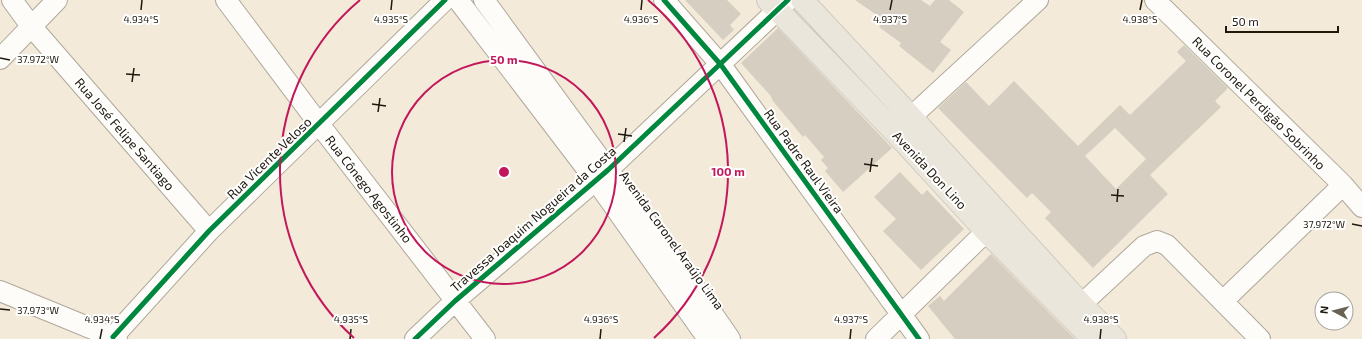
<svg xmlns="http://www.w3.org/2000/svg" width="1362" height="339" font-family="'Exo 2',sans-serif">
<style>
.building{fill:#d5cec1;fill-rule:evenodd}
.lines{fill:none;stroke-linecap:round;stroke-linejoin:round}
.minor-casing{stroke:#afa89b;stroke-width:22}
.major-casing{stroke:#cecac1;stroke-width:24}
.minor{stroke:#fdfcf9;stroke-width:20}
.major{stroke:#eae6db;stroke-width:22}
.cycleway-casing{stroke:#fff;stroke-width:8}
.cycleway{stroke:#00873e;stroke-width:5}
.ticks{fill:none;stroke:#1e180d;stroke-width:1.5}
.ring{fill:none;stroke:#c2185b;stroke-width:2}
.labels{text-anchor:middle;stroke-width:4;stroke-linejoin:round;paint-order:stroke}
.street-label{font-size:13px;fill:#1e180d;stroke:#fff}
.ticks-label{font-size:10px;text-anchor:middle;fill:#1e180d;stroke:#fff;stroke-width:4;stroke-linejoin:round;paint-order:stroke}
.centre{fill:#c2185b;stroke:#fff;stroke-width:2}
.ring-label{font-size:12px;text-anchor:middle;font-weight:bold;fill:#c2185b;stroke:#fff;stroke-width:4;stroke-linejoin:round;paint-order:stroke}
</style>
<rect width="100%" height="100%" fill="#f3ead9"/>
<path class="building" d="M685,0H727L741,14L730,25L734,30L723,40Z
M855,0H921L930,6L935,0H949L964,12L940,42L951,50L933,73L899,46L901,43L879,27L884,20Z
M778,28L892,148L843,192L825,171L828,168L821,160L824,157L805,135L803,137L773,101L770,95L741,63Z
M1184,45L1228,88L1215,101L1221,107L1150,175L1168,194L1093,268L1045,218L1051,212L1032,193L1027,198L938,108L966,82L989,106L1014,81L1078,146L1120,105L1130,115L1186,61L1177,52ZM1115,128L1146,159L1116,189L1085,156Z
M900,172L922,195L927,190L964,229L921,270L883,231L896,219L874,197Z
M991,254L1075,339H955L928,306L940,296L944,301Z"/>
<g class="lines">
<defs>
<path id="minor" d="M12,0L31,26L209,231
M226,0L319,124L485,339
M458,0L596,181L708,339
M484,0L699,294L730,339
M664,0L721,65L919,339
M1155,0L1343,185L1362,207
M0,59L57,0
M899,128L1038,0
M0,291L117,339
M1223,301L1343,185
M1070,315L1144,246L1157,241L1167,245L1260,339
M113,337L209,231L445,0
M415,339L455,301L608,170L788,0
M876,339L998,220"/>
<path id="major" d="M768,0L895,132L986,231L1093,339
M802,0L911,117L1081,304L1115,339"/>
</defs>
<use href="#minor" class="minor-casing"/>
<use href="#major" class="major-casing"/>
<use href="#minor" class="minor"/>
<use href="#major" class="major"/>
<defs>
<path id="cycleway" d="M664,0L721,65L919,339
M113,337L209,231L445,0
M415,339L455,301L608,170L788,0"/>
</defs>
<use href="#cycleway" class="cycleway-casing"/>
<use href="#cycleway" class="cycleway"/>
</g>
<path class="ticks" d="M141,10L142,0M391,10L392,0M641,10L642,0M890,10L892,0M1140,10L1142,0M0,58L10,60M126,74L140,75M132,82L134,68M372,104L386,106M378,112L380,98M618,134L632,136M624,142L626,128M864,164L878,166M870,172L872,158M1111,195L1124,196M1117,202L1118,189M1352,224L1362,226M0,309L10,310M100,339L102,329M350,339L351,329M600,339L601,329M850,339L851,329M1100,339L1101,329"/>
<g class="ring">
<circle cx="504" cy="172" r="112"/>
<path d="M354 338A224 224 0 0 1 360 0M648 0A224 224 0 0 1 654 338"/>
</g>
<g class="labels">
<g class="street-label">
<text transform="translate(1259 103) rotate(45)" y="5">Rua Coronel Perdigão Sobrinho</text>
<text transform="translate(125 134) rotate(49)" y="5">Rua José Felipe Santiago</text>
<text transform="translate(269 158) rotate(-44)" y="5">Rua Vicente Veloso</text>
<text transform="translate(804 161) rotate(54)" y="5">Rua Padre Raul Vieira</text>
<text transform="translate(930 170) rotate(47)" y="5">Avenida Don Lino</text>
<text transform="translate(369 189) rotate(52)" y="5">Rua Cônego Agostinho</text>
<text transform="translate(533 219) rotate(-41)" y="5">Travessa Joaquim Nogueira da Costa</text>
<text transform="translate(672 240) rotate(54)" y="5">Avenida Coronel Araújo Lima</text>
</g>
</g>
<g class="ticks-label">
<text x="141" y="23">4.934°S</text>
<text x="391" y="23">4.935°S</text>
<text x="641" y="23">4.936°S</text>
<text x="890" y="23">4.937°S</text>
<text x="1140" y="23">4.938°S</text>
<text x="38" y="63">37.972°W</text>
<text x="1324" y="228">37.972°W</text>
<text x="38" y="314">37.973°W</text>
<text x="102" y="323">4.934°S</text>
<text x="351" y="323">4.935°S</text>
<text x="601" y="323">4.936°S</text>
<text x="851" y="323">4.937°S</text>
<text x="1101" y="323">4.938°S</text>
</g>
<circle cx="504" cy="172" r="6" class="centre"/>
<g class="ring-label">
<text x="504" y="64">50 m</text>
<text x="728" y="176">100 m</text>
</g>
<g transform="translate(1334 311) rotate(277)"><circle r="19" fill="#ffffff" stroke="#a5a39e"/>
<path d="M0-3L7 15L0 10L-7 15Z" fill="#696254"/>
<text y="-6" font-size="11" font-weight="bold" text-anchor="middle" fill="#1e180d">N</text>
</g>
<path d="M1226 26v6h112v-6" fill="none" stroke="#1e180d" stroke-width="2"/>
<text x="1232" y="26" font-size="12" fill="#1e180d" stroke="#ffffff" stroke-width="3" paint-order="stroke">50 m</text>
</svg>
